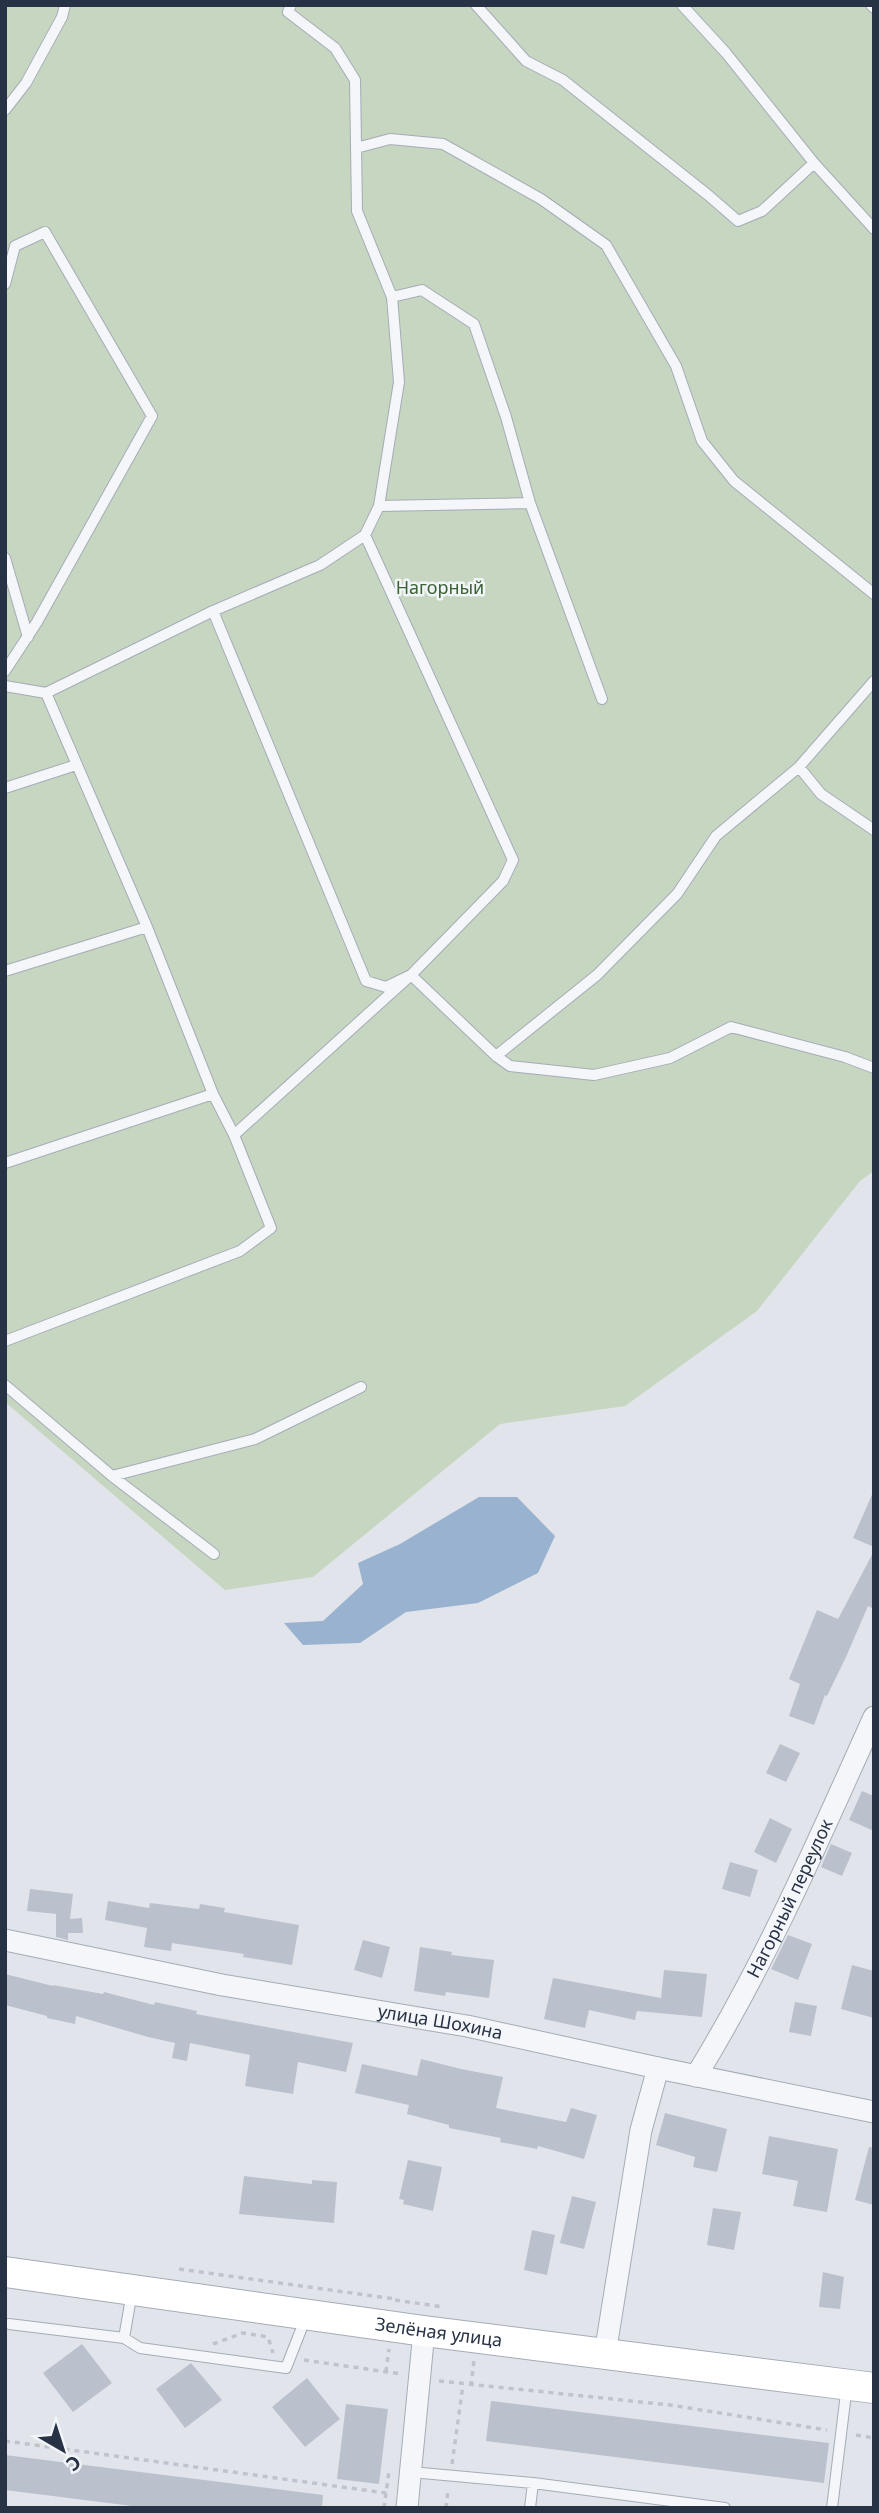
<svg xmlns="http://www.w3.org/2000/svg" width="879" height="2513" font-family="'Noto Sans',sans-serif">
<style>
.green{fill:#c6d6c1}
.water{fill:#98b2cf}
.building{fill:#bac1cc}
.lines{fill:none;stroke-linecap:round;stroke-linejoin:round}
.service-casing{stroke:#a5acb6;stroke-width:12}
.minor-casing{stroke:#a5acb6;stroke-width:23}
.secondary-casing{stroke:#a5acb6;stroke-width:32}
.path{stroke:#bfc3ca;stroke-width:3.5;stroke-dasharray:5 5;stroke-linecap:butt}
.service{stroke:#f4f6f9;stroke-width:10}
.minor{stroke:#f4f6f9;stroke-width:21}
.secondary{stroke:#fff;stroke-width:30}
.labels{text-anchor:middle;stroke-width:5;stroke-linejoin:round;paint-order:stroke}
.park-label{font-size:18px;fill:#3b6333;stroke:#f1f4f8}
.street-label{font-size:18px;fill:#273245;stroke:#f1f4f8}
</style>
<rect width="100%" height="100%" fill="#e1e5eb"/>
<path class="green" d="M5,5H874V1171L860,1181L757,1311L625,1406L500,1424L313,1577L225,1590L5,1402Z"/>
<path class="water" d="M479,1497H517L555,1536L538,1573L478,1603L406,1612L360,1643L303,1645L284,1623L323,1621L363,1584L358,1563L400,1544Z"/>
<path class="building" d="M874,1490V1547L853,1538Z
M874,1551V1609L868,1606L846,1657L827,1696L825,1695L814,1725L789,1716L800,1684L789,1679L817,1610L838,1619Z
M780,1744L800,1753L786,1782L766,1773Z
M862,1791L874,1796V1831L849,1820Z
M770,1818L792,1829L776,1863L754,1852Z
M831,1844L852,1853L842,1876L821,1867Z
M730,1862L758,1870L750,1897L722,1889Z
M30,1889L73,1894L70,1919L82,1918L83,1933H68V1940L56,1937V1914L27,1911Z
M108,1901L149,1908L150,1903L199,1909L200,1904L225,1908L224,1912L299,1925L292,1965L243,1957L244,1954L172,1943L171,1951L144,1947L147,1928L105,1920Z
M788,1935L812,1944L798,1980L771,1969Z
M363,1940L390,1947L382,1978L354,1970Z
M420,1947L452,1952L451,1955L494,1960L489,1998L446,1992L445,1996L414,1991Z
M852,1965L874,1971V2018L841,2009Z
M664,1970L707,1974L702,2017L637,2011L635,2020L589,2010L585,2028L544,2019L553,1978L661,1998Z
M5,1974L53,1986V1985L103,1994L104,1992L154,2005L155,2002L197,2011L196,2014L353,2043L346,2072L298,2062L293,2094L245,2086L250,2055L190,2043L187,2061L172,2058L175,2043L148,2037L76,2016L75,2024L47,2018V2016L5,2005Z
M795,2002L817,2006L811,2036L789,2032Z
M421,2059L461,2069L503,2077L496,2108L566,2122L571,2108L597,2115L584,2159L538,2146L537,2149L500,2142L501,2138L449,2128V2125L407,2114L409,2105L355,2093L362,2064L417,2076Z
M665,2113L727,2129L717,2172L693,2167L695,2157L656,2145Z
M769,2136L838,2149L827,2212L793,2206L798,2181L762,2174Z
M869,2147L874,2148V2205L855,2200Z
M408,2160L442,2167L433,2211L403,2204L404,2200L399,2199Z
M244,2176L312,2184V2180L337,2182L334,2223L239,2214Z
M572,2196L596,2202L584,2249L560,2243Z
M713,2208L741,2212L734,2250L707,2245Z
M532,2230L555,2235L547,2275L524,2270Z
M823,2272L844,2277L840,2309L819,2307Z
M82,2344L112,2383L73,2412L43,2373Z
M191,2363L222,2400L185,2428L156,2389Z
M307,2378L340,2419L305,2447L272,2407Z
M491,2401L829,2443L824,2483L486,2441Z
M346,2404L388,2409L379,2484L337,2479Z
M5,2455L323,2495L322,2508H148L5,2490Z"/>
<g class="lines">
<defs>
<path id="service" d="M476,5L526,61L563,80L708,195L738,221L762,211L814,163L874,229
M682,5L726,53L814,163
M871,5L874,8
M5,110L26,83L62,17L65,5
M356,148L390,139L443,144L541,199L606,245L676,366L702,441L734,481L874,594
M5,284L15,246L45,232L152,416L37,622L5,671
M392,297L422,290L474,324L506,417L530,503
M379,506L530,503L602,699
M5,558L28,637
M213,611L366,981L386,987L411,975L496,1056L510,1066L594,1075L670,1058L731,1027L845,1057L874,1068
M5,686L46,693
M799,767L821,794L874,830
M5,788L76,765
M5,971L147,927
M496,1056L597,975L677,894L716,836L799,767L874,681
M234,1135L411,975L503,881L513,860L365,535
M5,1163L213,1094
M5,1341L240,1251L271,1228L234,1135L213,1094L147,927L46,693L213,611L320,565L365,535L379,506L399,382L392,297L357,211L355,80L335,48L288,12L291,5
M5,1385L112,1476L214,1554
M112,1476L255,1439L361,1387
M9,2324L124,2338L140,2348L286,2368L306,2317
M124,2338L132,2292
M411,2472L533,2483L725,2508
M530,2508L533,2483
M832,2508L847,2385"/>
<g id="minor">
<path id="s1" d="M5,1940L222,1985L467,2026L658,2068L874,2112"/>
<path id="s2" d="M696,2076C766,1962 819,1839 874,1717"/>
<path d="M605,2354L641,2130L658,2068"/>
<path d="M407,2508L424,2331"/>
</g>
<g id="secondary">
<path id="s3" d="M5,2272L424,2331L874,2388"/>
</g>
</defs>
<use href="#service" class="service-casing"/>
<use href="#minor" class="minor-casing"/>
<use href="#secondary" class="secondary-casing"/>
<path class="path" d="M179,2269L395,2299
M395,2300L443,2307
M213,2344L243,2333L268,2337L273,2353
M304,2360L401,2374
M386,2372L389,2349
M439,2381L670,2405L827,2430
M471,2386L474,2360
M856,2435L874,2438
M5,2441L386,2493
M452,2464L463,2385
M384,2508L389,2471
M446,2508L448,2489"/>
<use href="#service" class="service"/>
<use href="#minor" class="minor"/>
<use href="#secondary" class="secondary"/>
</g>
<g class="labels">
<g class="park-label">
<text x="440" y="594">Нагорный</text>
</g>
<g class="street-label">
<text dy="6" stroke="none"><textPath href="#s2" startOffset="201">Нагорный переулок</textPath></text>
<text dy="6" stroke="none"><textPath href="#s1" startOffset="443">улица Шохина</textPath></text>
<text dy="6" stroke="none"><textPath href="#s3" startOffset="438">Зелёная улица</textPath></text>
</g>
</g>
<rect width="879" height="2513" fill="none" stroke="#273245" stroke-width="14"/>
<g transform="translate(63 2450) rotate(141)" stroke="#f1f4f8" stroke-width="5" paint-order="stroke">
<path d="M0-5L12 26L0 18L-12 26Z" fill="#273245"/>
<text y="-10" font-size="19" font-weight="bold" text-anchor="middle" fill="#273245">С</text>
</g>
</svg>
